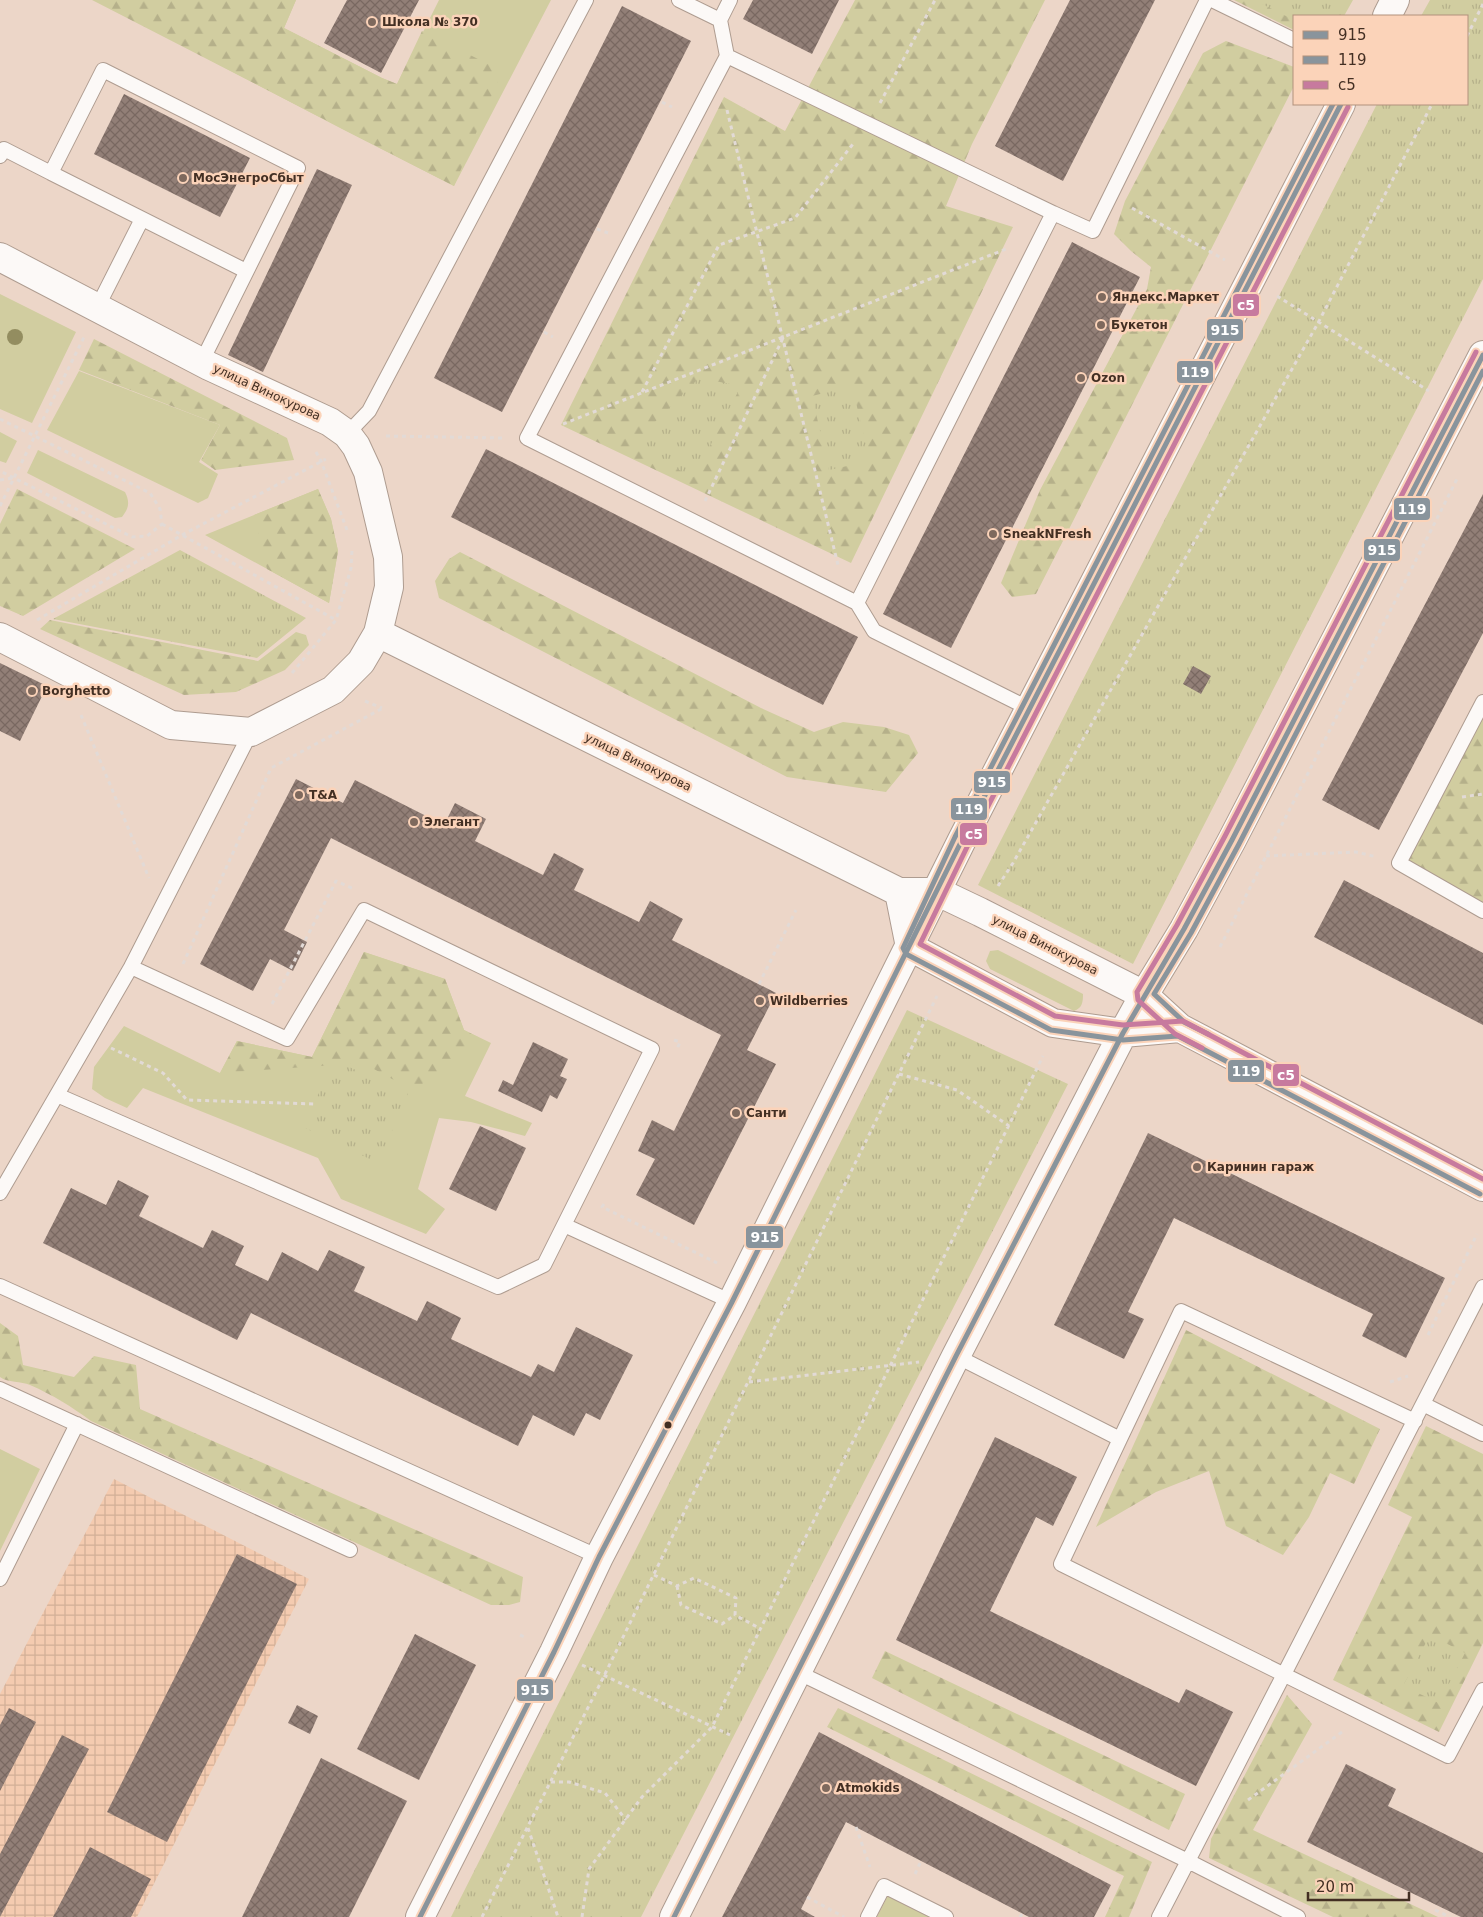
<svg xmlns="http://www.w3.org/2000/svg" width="1483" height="1917" font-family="'DejaVu Sans',sans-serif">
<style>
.industrial{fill:url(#industrial-grid)}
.grass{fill:#d1cda0}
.forest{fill:url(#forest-firs)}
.park{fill:url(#park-tufts)}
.building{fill:url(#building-cross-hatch)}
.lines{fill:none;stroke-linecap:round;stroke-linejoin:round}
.lane-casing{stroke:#ae9c90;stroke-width:16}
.secondary-casing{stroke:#ae9c90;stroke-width:30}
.path{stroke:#e2dad6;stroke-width:3;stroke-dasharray:4 4;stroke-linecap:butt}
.lane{stroke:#fcf9f7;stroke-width:14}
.secondary{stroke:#fcf9f7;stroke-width:28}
.bus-1-casing{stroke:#fbd3b9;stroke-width:9}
.bus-2-casing{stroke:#fbd3b9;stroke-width:9}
.bus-3-casing{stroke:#fbd3b9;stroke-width:9}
.bus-1{stroke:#89949c;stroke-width:5}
.bus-2{stroke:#89949c;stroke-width:5}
.bus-3{stroke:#c77a9e;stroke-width:5}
.tree{fill:#938d60}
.poi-dot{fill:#7e695d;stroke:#fbd3b9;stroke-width:2}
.bus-dot{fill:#432f23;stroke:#fbd3b9;stroke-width:2}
.labels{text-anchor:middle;stroke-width:5;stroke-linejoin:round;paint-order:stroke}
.poi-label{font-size:12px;font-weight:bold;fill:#432f23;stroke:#fbd3b9;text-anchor:start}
.street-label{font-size:12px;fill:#432f23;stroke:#fbd3b9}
.line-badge{stroke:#fbd3b9;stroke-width:2}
.badge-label{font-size:14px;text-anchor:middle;font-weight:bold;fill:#fff}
</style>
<defs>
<pattern id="industrial-grid" width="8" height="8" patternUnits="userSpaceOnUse" patternTransform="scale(1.25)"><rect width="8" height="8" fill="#f4cbb0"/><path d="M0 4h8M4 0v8" fill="none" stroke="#d2af97"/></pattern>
<pattern id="forest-firs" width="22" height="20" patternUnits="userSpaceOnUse" patternTransform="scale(1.25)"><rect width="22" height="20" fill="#d1cda0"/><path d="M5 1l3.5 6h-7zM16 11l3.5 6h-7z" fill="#b5b08a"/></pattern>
<pattern id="park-tufts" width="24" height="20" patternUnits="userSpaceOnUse" patternTransform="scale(1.25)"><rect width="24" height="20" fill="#d1cda0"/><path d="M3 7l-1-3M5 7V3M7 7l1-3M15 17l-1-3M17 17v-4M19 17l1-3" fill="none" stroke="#b5b08a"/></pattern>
<pattern id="building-cross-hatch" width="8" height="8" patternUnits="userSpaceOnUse" patternTransform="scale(1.25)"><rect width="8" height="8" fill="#927f77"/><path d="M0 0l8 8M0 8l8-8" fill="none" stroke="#796861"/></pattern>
</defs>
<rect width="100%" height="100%" fill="#ecd6c8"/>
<path class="industrial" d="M114,1479L309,1579L137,1917H0V1694Z"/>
<path class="grass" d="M241,0H296L284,28L382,78L397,84L439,0H551L454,186L342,129L210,60Z
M0,294L76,332L32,423L0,409Z
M79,371L220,425L199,462L218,474L208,498L198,503L47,430Z
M0,432L17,441L6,463L0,461Z
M38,450L125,492C130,502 129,508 122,517L115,518L27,473Z
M318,489L331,519L338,551L329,603L205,535Z
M998,950L1083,994C1083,1003 1082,1008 1074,1011L990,969L986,961L990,951Z
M364,952L445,979L464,1030L491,1043L465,1096L532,1123L525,1136L471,1122L439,1118L418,1189L445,1209L426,1234L341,1199L318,1158L143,1088L127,1108L105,1098L92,1089L94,1067L124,1026L220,1073L237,1041L312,1057Z
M0,1449L40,1469L0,1551Z
M888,1895L930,1917H877Z"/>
<path class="forest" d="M92,0H296L284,28L382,78L397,84L422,31L502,71L454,186Z
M855,0H1045L972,144L946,206L1013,227L851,563L561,425L724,97L785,131Z
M1234,0H1353L1344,16H1294V30Z
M1226,41L1294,67V86L1036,594L1012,597L1001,583L1040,490L1147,289L1151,267L1131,251L1114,234L1125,201L1203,53Z
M94,339L287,438L294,460L215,470L201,460L220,425L79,370Z
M17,489L135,549L23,616L0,606V524Z
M318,489L331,519L338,551L329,603L267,569L254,515Z
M460,552L761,708L814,732L843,722L884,727L909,735L918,753L886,792L787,777L439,598L435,581L449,559Z
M50,620L258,661L296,632L306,635L309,645L285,670L236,692L184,695L40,629Z
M1483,713V907L1402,863Z
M364,952L445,979L464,1030L478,1037L414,1091L363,1063L220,1073L237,1041L312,1057Z
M0,1323L18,1336L23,1365L74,1377L94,1356L136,1365L140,1409L523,1577L520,1602L509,1605H491L91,1421C72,1407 53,1395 30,1385C21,1381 8,1383 0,1377Z
M1186,1330L1380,1429L1354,1484L1330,1473L1309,1517L1283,1555L1226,1526L1209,1471L1156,1492L1096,1527Z
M1426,1426L1483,1454V1643L1439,1732L1333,1680L1412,1517L1388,1505Z
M885,1651L1185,1794L1169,1830L872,1678Z
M1287,1695L1312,1724L1253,1830L1438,1917H1333L1209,1858L1211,1839Z
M838,1708L1152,1862L1129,1917H1105L1124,1876L827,1727Z"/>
<path class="park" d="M1254,0H1339L1331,16H1294V20Z
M1430,0H1483V279L1133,964L978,885L1377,104H1467V16H1421Z
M699,378L741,386L694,477L630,447Z
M852,386L870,461L829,470L812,396Z
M180,550L306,618L257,658L53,619Z
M907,1010L1068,1084L641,1917H451Z
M334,1060L408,1094L378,1163L303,1127Z
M1430,1635L1465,1653L1439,1703L1403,1686Z"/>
<path class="building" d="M347,0H419L381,73L324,43Z
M753,0H839L812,54L743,19Z
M1070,0H1155L1063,181L995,146Z
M622,6L691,41L502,412L434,378Z
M124,94L250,158L220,217L94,154Z
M317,169L352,185L263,372L228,355Z
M1072,242L1140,277L951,648L883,614Z
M486,449L858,637L823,705L451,517Z
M1483,494V633L1379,830L1322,800Z
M0,663L47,686L20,741L0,731Z
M1193,666L1211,676L1201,694L1183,684Z
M296,779L343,803L355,780L444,825L455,803L486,819L475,841L543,875L554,853L584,869L574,890L639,922L650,901L683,919L672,940L776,993L747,1050L776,1064L694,1225L636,1195L655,1159L638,1151L652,1120L674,1131L721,1035L331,838L284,930L307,942L293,971L270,959L253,991L200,964Z
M1344,880L1483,953V1025L1314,937Z
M533,1042L568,1059L560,1076L567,1079L557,1099L550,1095L542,1112L498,1091L503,1080L513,1085Z
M480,1126L526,1148L496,1211L449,1189Z
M1148,1133L1445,1278L1406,1358L1362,1336L1373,1314L1174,1218L1128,1312L1144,1319L1124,1359L1054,1325Z
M118,1180L149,1196L139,1216L203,1248L212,1230L244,1246L235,1265L268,1281L282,1252L318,1271L329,1250L365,1267L354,1291L417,1321L427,1301L461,1318L451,1339L531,1377L538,1364L554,1372L576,1327L633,1355L600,1420L586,1413L574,1436L533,1415L518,1446L251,1313L237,1340L43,1243L71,1188L106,1205Z
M995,1437L1077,1477L1053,1526L1036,1517L990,1611L1179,1703L1186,1689L1233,1712L1196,1786L896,1640Z
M237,1554L297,1584L167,1842L107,1812Z
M415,1634L476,1665L419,1780L357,1749Z
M297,1705L318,1716L310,1734L288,1723Z
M9,1708L36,1722L0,1791V1725Z
M819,1732L1111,1885L1094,1917H1029L846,1822L801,1909L815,1917H722Z
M62,1735L89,1749L0,1917V1854Z
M321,1758L407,1801L349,1917H242Z
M1346,1764L1396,1789L1388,1806L1483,1853V1917H1461L1307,1842Z
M90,1847L151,1879L131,1917H53Z"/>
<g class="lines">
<defs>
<path id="lane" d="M679,0L720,20
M1212,0L1294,40
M727,56L720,20L730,0
M0,156L4,149L51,173L103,70L298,168L202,361
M51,173L246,271
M1053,213L1093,231L1207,0
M97,308L142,219
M347,434L369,411L586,0
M857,603L1053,213L727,56L527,438L857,603L874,631L1030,709
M1483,702L1399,863L1483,911
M57,1095L498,1287L544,1265L652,1049L364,910L287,1039L131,967
M0,1193L131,967L251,732
M564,1225L732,1302
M0,1286L599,1557
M956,1356L1120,1439L1061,1564L1448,1756L1483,1690
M0,1389L350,1550
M1423,1404L1483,1434
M1120,1439L1181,1311L1415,1421
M0,1579L77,1424
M797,1672L1188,1861L1483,1287
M868,1917L884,1886L946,1917
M1159,1917L1188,1861L1298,1917"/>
<path id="secondary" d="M1387,16L1395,0
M0,257L209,366L330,422L347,434L356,446L368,472L388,557L389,587L378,633L361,662L333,690L251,732L171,725L0,637
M378,633L899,892H938L980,912L1144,995L1180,1028L1483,1187
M899,892L910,947
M910,947L1053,1023L1123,1033L1180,1028
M420,1917L554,1652L599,1557L732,1302L962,840L1341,104
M674,1917L956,1356L1123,1033L1144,995L1184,929L1232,840L1483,355"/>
</defs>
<use href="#lane" class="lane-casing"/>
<use href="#secondary" class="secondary-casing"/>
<path class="path" d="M1467,36L1483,4
M662,102L672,107
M880,103L935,0
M727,110L838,565
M1132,208L1225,260
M597,229L608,233
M1277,296L1429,391
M544,332L553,337
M642,392L719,245L795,218L853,144
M0,419L150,493L160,509L162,524L147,536L132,537L0,471
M563,424L1006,249
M386,436L504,438
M316,452L321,461L347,530
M0,480L13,478
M705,501L783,338
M0,506L85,335
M162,524L336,620
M37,620L182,535L326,459
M292,673L336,620L351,568L352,550
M365,701L382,708
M81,715L149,878
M1462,797L1483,794
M1266,856L1356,852L1377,857
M998,886L1013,863L1318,323L1432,104
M1220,947L1458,477
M183,964L271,768L383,708
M759,984L796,910
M272,1004L336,881L354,889
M674,1040L680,1042L677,1049
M111,1048L163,1073L187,1100L314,1104
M899,1074L957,1090L1009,1126
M604,1204L602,1207L717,1263
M1428,1335L1477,1234
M749,1382L919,1362
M1390,1382L1408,1376
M654,1575L677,1586L694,1578L736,1598L735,1615L761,1629
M677,1586L681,1605L722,1624L735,1615
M520,1635L527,1638
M582,1665L730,1735
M551,1782H569L605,1793L626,1820
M1248,1800L1342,1732
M856,1827L870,1867
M528,1828L558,1917
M915,1874L921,1861
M807,1897L844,1917
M1435,1910L1450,1917
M482,1917L604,1676L937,996
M582,1917L589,1869L642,1797L712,1727L1043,1056
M1020,1917L1022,1914"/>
<use href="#lane" class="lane"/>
<use href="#secondary" class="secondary"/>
<defs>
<path id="bus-1" d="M420,1917L554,1652L599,1557L732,1302L962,840L1341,104
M674,1917L956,1356L1123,1033L1184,929L1232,840L1483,355"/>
<path id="bus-2" d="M1333,104L955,837L903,948L906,954L1051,1030L1123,1040L1178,1036L1480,1194
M1208,1034L1184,1022L1154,994L1191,933L1239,844L1483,371"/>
<path id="bus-3" d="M1348,107L969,843L920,944L1055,1016L1123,1025L1183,1021L1483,1179
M1202,1048L1175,1034L1138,1000L1137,992L1177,925L1225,836L1476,352"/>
</defs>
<use href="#bus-1" class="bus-1-casing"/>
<use href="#bus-2" class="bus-2-casing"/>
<use href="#bus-3" class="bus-3-casing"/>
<use href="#bus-1" class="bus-1"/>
<use href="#bus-2" class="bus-2"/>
<use href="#bus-3" class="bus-3"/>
</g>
<circle class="tree" cx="15" cy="337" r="8"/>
<g class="poi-dot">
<circle cx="372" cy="22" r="5"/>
<circle cx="183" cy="178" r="5"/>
<circle cx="1102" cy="297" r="5"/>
<circle cx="1101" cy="325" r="5"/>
<circle cx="1081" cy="378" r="5"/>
<circle cx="993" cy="534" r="5"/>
<circle cx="32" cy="691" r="5"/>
<circle cx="299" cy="795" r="5"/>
<circle cx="414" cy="822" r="5"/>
<circle cx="760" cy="1001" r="5"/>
<circle cx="736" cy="1113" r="5"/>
<circle cx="1197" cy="1167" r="5"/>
<circle cx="826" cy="1788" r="5"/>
</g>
<circle class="bus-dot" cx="668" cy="1425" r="4.5"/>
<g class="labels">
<g class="poi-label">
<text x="382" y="26">Школа № 370</text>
<text x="193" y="182">МосЭнегроСбыт</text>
<text x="1112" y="301">Яндекс.Маркет</text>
<text x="1111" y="329">Букетон</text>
<text x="1091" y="382">Ozon</text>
<text x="1003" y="538">SneakNFresh</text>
<text x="42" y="695">Borghetto</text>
<text x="309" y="799">T&amp;A</text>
<text x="424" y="826">Элегант</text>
<text x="770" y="1005">Wildberries</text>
<text x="746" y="1117">Санти</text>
<text x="1207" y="1171">Каринин гараж</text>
<text x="836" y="1792">Atmokids</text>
</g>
<g class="street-label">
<text transform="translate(267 392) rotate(25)" y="4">улица Винокурова</text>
<text transform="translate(638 762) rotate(26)" y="4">улица Винокурова</text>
<text transform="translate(1045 945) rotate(27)" y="4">улица Винокурова</text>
</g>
</g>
<g class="line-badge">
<rect x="1232" y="293" width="28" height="24" rx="5" fill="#c77a9e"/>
<rect x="1206" y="318" width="38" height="24" rx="5" fill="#89949c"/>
<rect x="1176" y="360" width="38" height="24" rx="5" fill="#89949c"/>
<rect x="1393" y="497" width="38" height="24" rx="5" fill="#89949c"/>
<rect x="1363" y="538" width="38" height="24" rx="5" fill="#89949c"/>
<rect x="973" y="770" width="38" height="24" rx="5" fill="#89949c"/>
<rect x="950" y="797" width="38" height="24" rx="5" fill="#89949c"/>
<rect x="959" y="822" width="29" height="24" rx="5" fill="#c77a9e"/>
<rect x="1227" y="1059" width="38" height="24" rx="5" fill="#89949c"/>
<rect x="1272" y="1063" width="28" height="24" rx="5" fill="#c77a9e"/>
<rect x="745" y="1225" width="39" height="24" rx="5" fill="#89949c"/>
<rect x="516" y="1678" width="38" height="24" rx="5" fill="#89949c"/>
</g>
<g class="badge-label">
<text x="1246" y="310">с5</text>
<text x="1225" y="335">915</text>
<text x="1195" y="377">119</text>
<text x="1412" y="514">119</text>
<text x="1382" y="555">915</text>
<text x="992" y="787">915</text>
<text x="969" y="814">119</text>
<text x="974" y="839">с5</text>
<text x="1246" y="1076">119</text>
<text x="1286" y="1080">с5</text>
<text x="765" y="1242">915</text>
<text x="535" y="1695">915</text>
</g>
<rect x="1293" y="15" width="175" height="90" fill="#fbd3b9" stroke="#b1917d"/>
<rect x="1303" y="31" width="25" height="8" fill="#89949c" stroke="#b1917d"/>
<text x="1338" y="40" font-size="15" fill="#432f23">915</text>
<rect x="1303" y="56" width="25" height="8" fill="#89949c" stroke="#b1917d"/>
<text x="1338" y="65" font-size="15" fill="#432f23">119</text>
<rect x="1303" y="81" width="25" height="8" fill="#c77a9e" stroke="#b1917d"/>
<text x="1338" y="90" font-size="15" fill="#432f23">с5</text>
<path d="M1308 1892v8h101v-8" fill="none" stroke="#432f23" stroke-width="2.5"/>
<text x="1316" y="1892" font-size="15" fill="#432f23" stroke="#fbd3b9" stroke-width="4" paint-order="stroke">20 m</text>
</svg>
